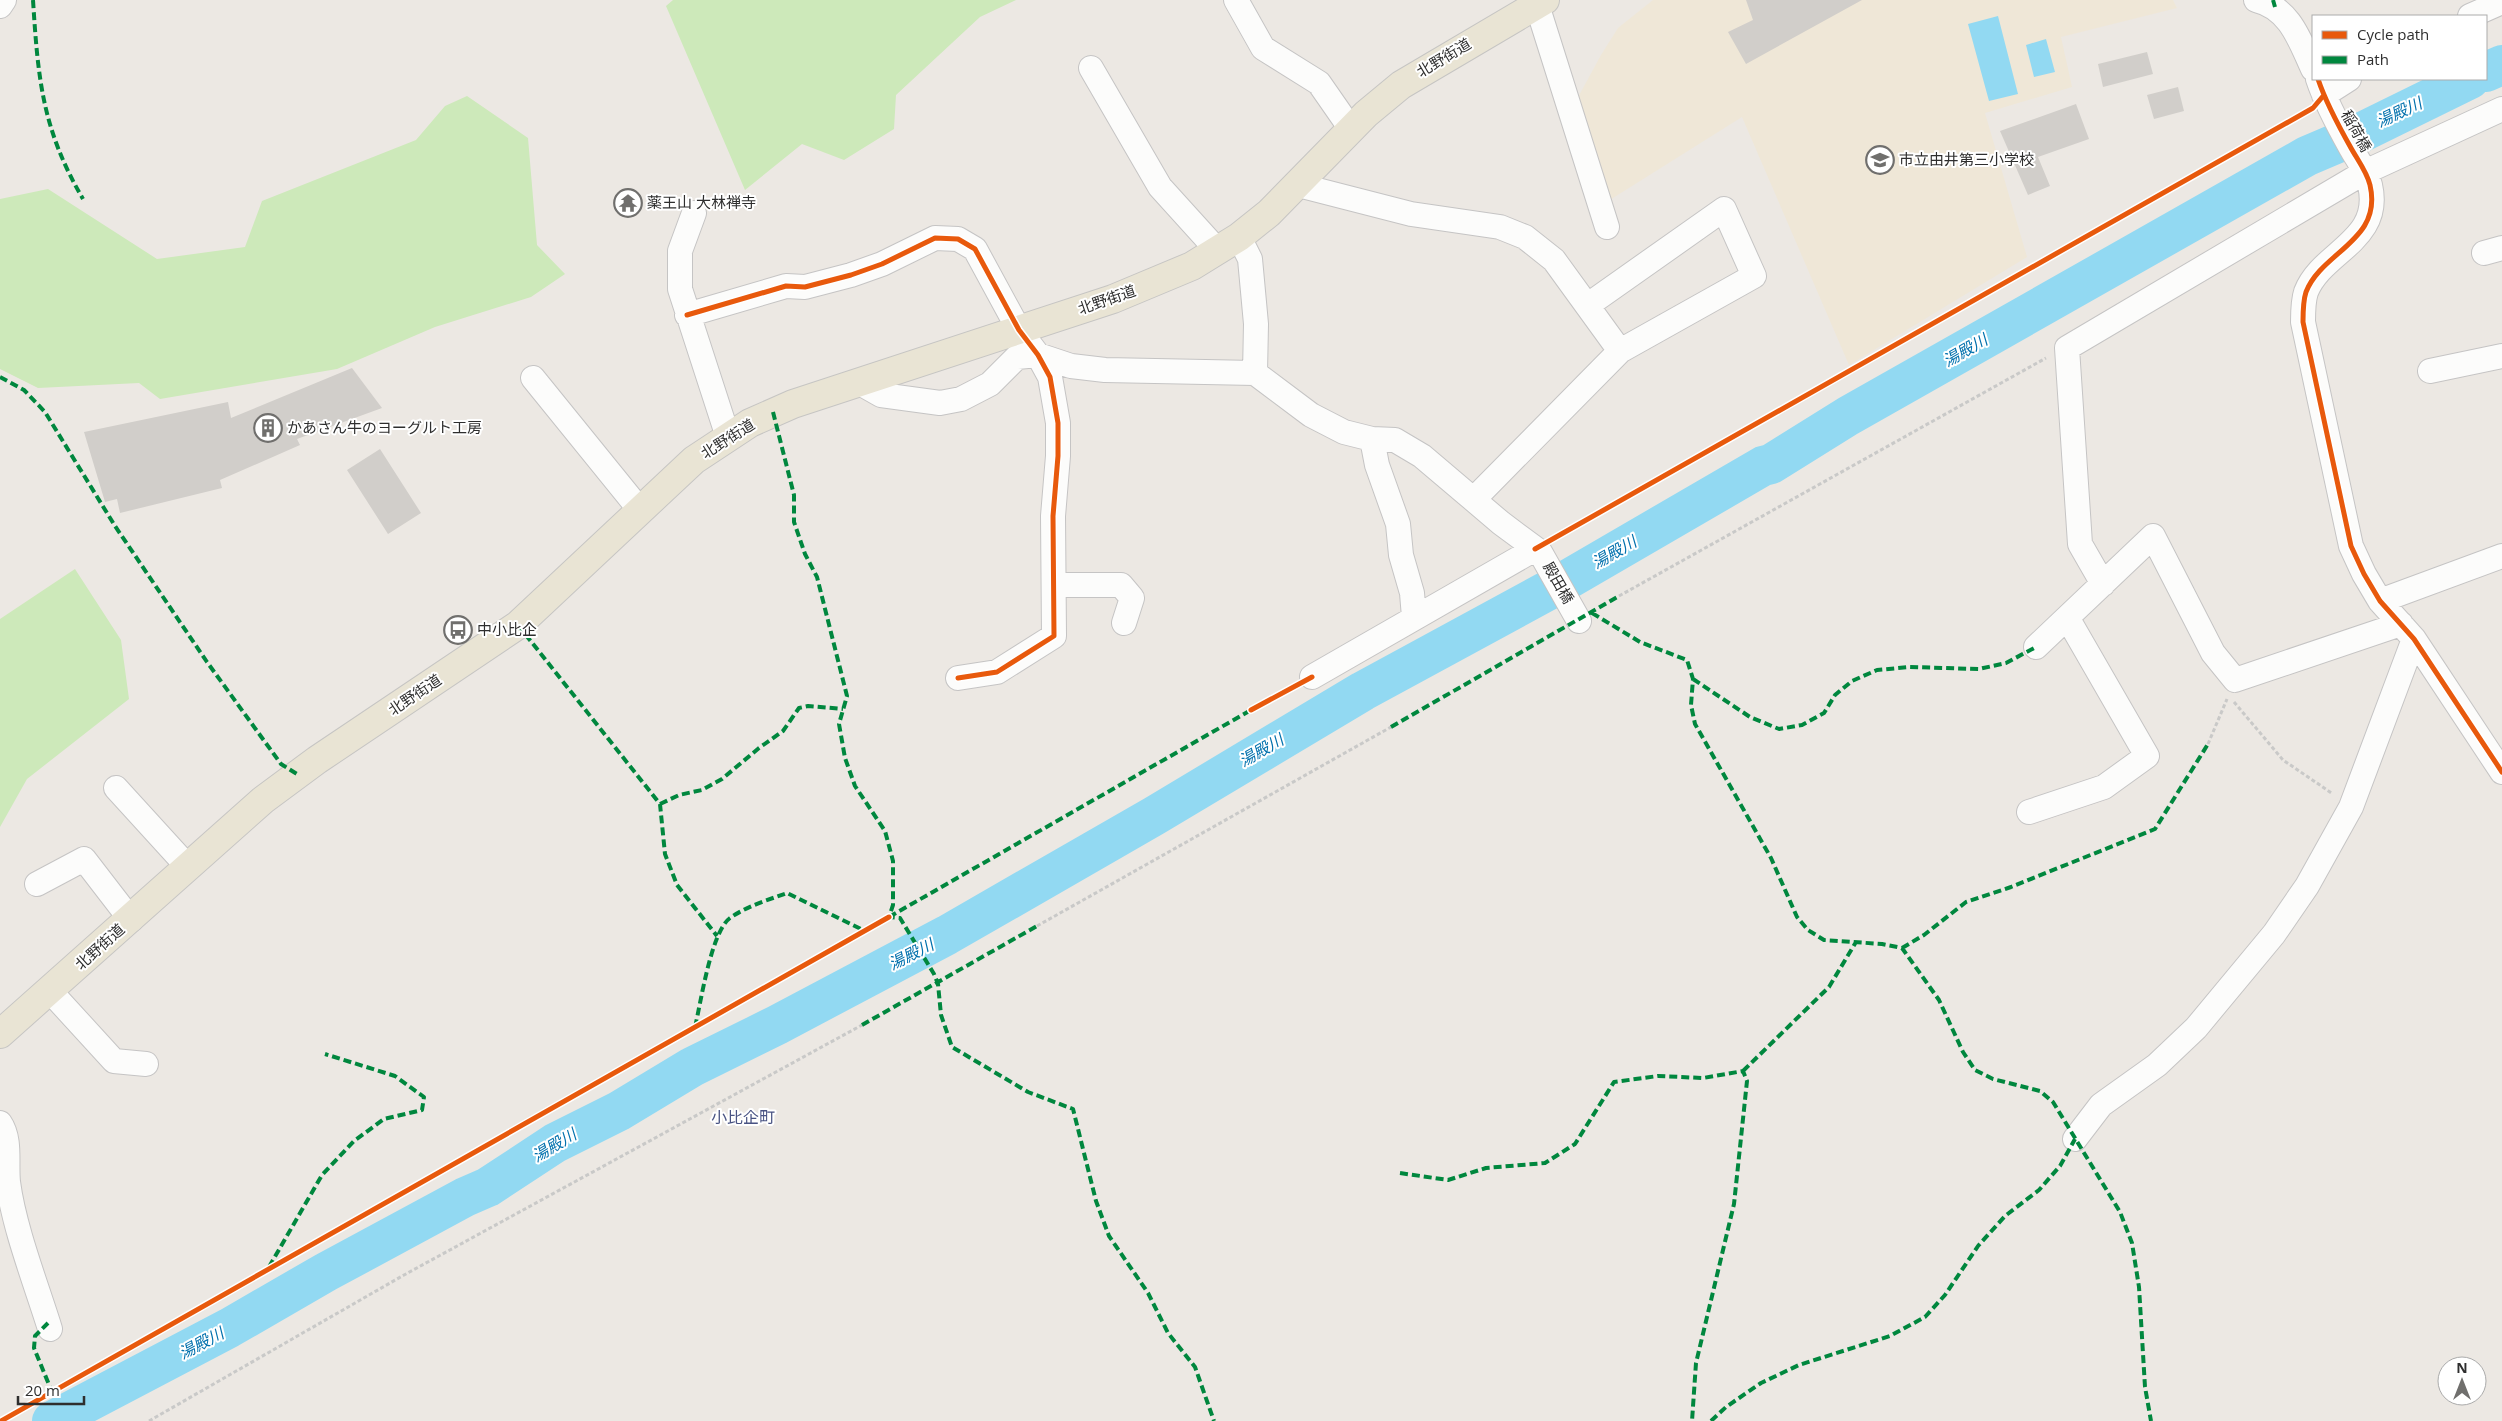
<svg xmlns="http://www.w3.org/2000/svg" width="2502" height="1421" font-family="'Open Sans','Noto Sans JP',sans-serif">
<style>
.education{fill:#efe7d7}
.green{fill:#cde9ba}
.water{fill:#92d9f2}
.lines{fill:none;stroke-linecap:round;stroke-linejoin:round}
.river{stroke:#92d9f2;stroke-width:40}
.building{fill:#d1ceca}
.minor-casing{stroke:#c5c4c4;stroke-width:26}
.major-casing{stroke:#c6c5c3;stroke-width:30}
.path{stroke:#c9c9c8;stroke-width:3;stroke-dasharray:4 2.5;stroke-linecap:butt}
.minor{stroke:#fcfcfb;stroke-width:24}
.major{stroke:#e9e4d4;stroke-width:28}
.quiet{stroke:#00873e;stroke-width:4;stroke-dasharray:8 4;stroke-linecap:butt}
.cycleway-casing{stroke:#fff;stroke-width:8}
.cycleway{stroke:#e8590c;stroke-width:5}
.labels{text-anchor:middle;stroke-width:4;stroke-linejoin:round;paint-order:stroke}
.street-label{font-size:15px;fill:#2e2e2e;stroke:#fff}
.poi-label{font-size:15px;fill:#2e2e2e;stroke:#fff;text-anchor:start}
.water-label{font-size:16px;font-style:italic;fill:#0271ad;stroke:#fff}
.neighbourhood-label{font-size:16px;fill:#495383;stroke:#fff}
</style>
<rect width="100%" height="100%" fill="#ece8e3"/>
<path class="education" d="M1653,0H2173L2177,8L2061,37L2072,87L1985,113L2027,257L1849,365L1742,117L1605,203L1576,101L1601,55L1618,28Z"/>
<path class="green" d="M673,0H1016L980,17L896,95L894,129L844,160L802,144L745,190L666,6Z
M467,96L528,138L537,245L565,274L531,297L435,327L337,369L160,399L139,383L38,388L0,369V199L48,189L157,259L245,247L262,201L416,140L445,106Z
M75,569L121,640L129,699L27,779L0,827V619Z"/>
<path class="water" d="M1998,16L2018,94L1989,101L1968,24Z
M2046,39L2055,72L2034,77L2026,45Z"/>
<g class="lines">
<path class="river" d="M2486,72L2502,65
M52,1421L229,1328L326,1272L465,1197L488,1187L555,1143L619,1111L692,1067L777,1025L947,935L1154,816L1363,691L1560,584L1763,466L1771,464L1848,416L2307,156L2354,136L2470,79"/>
</g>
<path class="building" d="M1746,0H1862L1746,64L1728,32L1753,20Z
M2147,52L2153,74L2103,87L2098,64Z
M2178,87L2184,111L2154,119L2147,95Z
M2076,104L2089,139L2038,157L2050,186L2028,195L2000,131Z
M352,368L382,408L297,439L300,445L220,480L222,488L120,513L117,499L105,502L84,432L228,402L231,418Z
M380,449L421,513L388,534L347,470Z"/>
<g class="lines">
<defs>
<path id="minor" d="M1236,0L1263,48L1319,83L1351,129
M2256,0C2290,8 2300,41 2313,69
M1537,5L1607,227
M0,6L4,0
M2470,16L2502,2
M1091,68L1160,187L1218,251
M2318,79C2326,103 2338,125 2351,148C2357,159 2367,172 2370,185C2383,241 2322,251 2306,292C2303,301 2303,312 2303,322L2351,546L2364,574L2380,601L2414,639L2502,772
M2324,95L2349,79
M1298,185L1411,214L1500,227L1525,237L1554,260L1620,351L1474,499
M694,213L680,251V289L728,437
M1239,237L1250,259L1256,324L1255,373L1311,415L1344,432L1372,439L1395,440L1422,456L1501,523L1540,552L1579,621
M2484,253L2502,248
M1588,305L1724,209L1754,276L1620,351
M687,315L786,286L805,287L851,275L882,264L935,238L958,239L975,249L1019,330L1038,355L1050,377L1058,423V456L1053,516L1054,636L997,672L958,678
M2430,371L2502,356
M533,378L640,510
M858,382L881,395L940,403L961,399L990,384L1017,357L1038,355L1071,366L1105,370L1255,373
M1372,439L1377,465L1398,524L1401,555L1412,593L1414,617
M2103,584L2080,544L2067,348L2365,172L2502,109
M1054,585H1121L1132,598L1124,623
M2380,601L2502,556
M2036,647L2153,536L2213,653L2235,680L2401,624
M1312,677L1535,549
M116,788L188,867
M2029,812L2104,787L2147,756L2068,619
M37,884L84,859L131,920
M50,991L114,1061L146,1064
M0,1123C11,1139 6,1163 8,1182C14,1228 36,1284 50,1329
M2075,1139L2101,1105L2157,1065L2196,1028L2274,934L2307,886L2351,807L2414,639"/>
<path id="major" d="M0,1034L263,800L317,760L518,625L694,460L750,423L793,404L1113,299L1192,266L1239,237L1269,213L1366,114L1401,85L1545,0"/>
</defs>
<use href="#minor" class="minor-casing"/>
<use href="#major" class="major-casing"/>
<path class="path" d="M1619,596L2046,358
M2234,702L2283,760L2333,794
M2208,744L2227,699
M1037,926L1391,727
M149,1421L404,1275L862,1025"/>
<use href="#minor" class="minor"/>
<use href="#major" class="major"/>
<path class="quiet" d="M33,0C38,78 42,129 83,199
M2273,0L2275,7
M0,377L24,390L45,412L115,526L207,662L281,764L297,774
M773,412L794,495V522L805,554L817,577L847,696L839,724L845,758L855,786L885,831L893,861V905L889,917L900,918L934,974L938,984L941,1015L952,1047L1028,1092L1073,1109L1096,1201L1109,1236L1148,1293L1168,1333L1195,1367L1214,1421
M1592,613L1640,642L1687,660L1693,679L1691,705L1695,724L1771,858L1797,917L1808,930L1824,940L1882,944L1902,948L1939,1000L1963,1052L1975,1070L1993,1079L2040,1091L2053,1102L2120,1212L2132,1243L2139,1287L2145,1387L2151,1421
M518,625L660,804L665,854L677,885L717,936
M1693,679L1750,717L1779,729L1802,725L1824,713L1835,695L1852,681L1877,670L1910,667L1979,669L2006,663L2036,647
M1391,727L1619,596
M660,804L679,795L702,790L722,779L759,748L783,731L799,708L808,706L843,709
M889,917L1251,710
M1902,948L1924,935L1966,902L2011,887L2155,829L2208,744
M862,1025L1037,926
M695,1027C701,1002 711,932 730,918C747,906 768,900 787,893L865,931
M1743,1071L1829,987L1856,942
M1400,1173L1448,1180L1486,1168L1545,1163L1575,1144L1614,1082L1658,1076L1703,1078L1743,1071L1747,1081L1734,1204L1696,1363L1692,1421
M269,1267L322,1175L354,1141L384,1119L422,1110L424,1097L395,1076L325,1054
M48,1323L35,1336L34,1348L52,1392
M1711,1421L1726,1407L1761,1383L1799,1365L1890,1336L1925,1317L1945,1295L1978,1246L2005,1216L2039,1190L2060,1166L2075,1139"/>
<defs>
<path id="cycleway" d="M2318,79C2326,103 2338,125 2351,148C2357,159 2367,172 2370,185C2383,241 2322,251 2306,292C2303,301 2303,312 2303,322L2351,546L2364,574L2380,601L2414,639L2502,772
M687,315L786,286L805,287L851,275L882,264L935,238L958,239L975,249L1019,330L1038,355L1050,377L1058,423V456L1053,516L1054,636L997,672L958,678
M1535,549L2313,108L2324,95
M1251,710L1312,677
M1,1421L889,917"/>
</defs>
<use href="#cycleway" class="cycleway-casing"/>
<use href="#cycleway" class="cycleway"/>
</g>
<defs>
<symbol id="school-ring" viewBox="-11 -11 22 22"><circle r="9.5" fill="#fff" stroke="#706f6d" stroke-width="1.5"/><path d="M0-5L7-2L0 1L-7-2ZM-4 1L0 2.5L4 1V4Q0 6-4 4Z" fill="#706f6d"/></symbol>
<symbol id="temple-ring" viewBox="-11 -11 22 22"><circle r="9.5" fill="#fff" stroke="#706f6d" stroke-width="1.5"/><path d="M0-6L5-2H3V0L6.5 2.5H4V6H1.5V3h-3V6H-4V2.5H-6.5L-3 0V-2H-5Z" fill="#706f6d"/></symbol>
<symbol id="building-ring" viewBox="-11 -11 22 22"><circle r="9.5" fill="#fff" stroke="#706f6d" stroke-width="1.5"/><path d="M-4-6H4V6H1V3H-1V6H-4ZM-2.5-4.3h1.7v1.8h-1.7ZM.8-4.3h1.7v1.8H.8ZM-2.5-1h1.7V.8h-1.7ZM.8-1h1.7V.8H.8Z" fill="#706f6d"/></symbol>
<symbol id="bus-ring" viewBox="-11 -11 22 22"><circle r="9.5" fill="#fff" stroke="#706f6d" stroke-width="1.5"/><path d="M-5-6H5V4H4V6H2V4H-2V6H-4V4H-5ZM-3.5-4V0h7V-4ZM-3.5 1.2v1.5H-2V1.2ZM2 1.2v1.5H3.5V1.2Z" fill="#706f6d"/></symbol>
</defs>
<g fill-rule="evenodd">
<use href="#school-ring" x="1864" y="144" width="32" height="32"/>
<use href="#temple-ring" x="612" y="187" width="32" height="32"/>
<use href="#building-ring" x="252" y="412" width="32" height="32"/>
<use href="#bus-ring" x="442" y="614" width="32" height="32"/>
</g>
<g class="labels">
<g class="street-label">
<text transform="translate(1444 58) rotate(-31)" y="5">北野街道</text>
<text transform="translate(2356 131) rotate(61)" y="5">稲荷橋</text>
<text transform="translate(1107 300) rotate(-19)" y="5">北野街道</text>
<text transform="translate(728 439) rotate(-32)" y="5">北野街道</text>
<text transform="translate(1558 583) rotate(60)" y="5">殿田橋</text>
<text transform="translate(415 695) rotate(-34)" y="5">北野街道</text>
<text transform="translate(100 947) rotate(-42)" y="5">北野街道</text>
</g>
<g class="poi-label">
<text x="1899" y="165">市立由井第三小学校</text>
<text x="647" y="208">薬王山 大林禅寺</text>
<text x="287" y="433">かあさん牛のヨーグルト工房</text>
<text x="477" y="635">中小比企</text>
</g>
<g class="water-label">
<text transform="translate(2399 112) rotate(-25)" y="6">湯殿川</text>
<text transform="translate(1965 350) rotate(-30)" y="6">湯殿川</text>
<text transform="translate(1614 552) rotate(-30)" y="6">湯殿川</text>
<text transform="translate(1261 750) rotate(-30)" y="6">湯殿川</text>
<text transform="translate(911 954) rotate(-27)" y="6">湯殿川</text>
<text transform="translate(554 1145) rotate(-31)" y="6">湯殿川</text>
<text transform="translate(201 1343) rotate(-28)" y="6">湯殿川</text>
</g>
<g class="neighbourhood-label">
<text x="743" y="1123">小比企町</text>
</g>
</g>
<rect x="2312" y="15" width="175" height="65" fill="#ffffff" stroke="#ababab"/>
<rect x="2322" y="31" width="25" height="8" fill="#e8590c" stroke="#ababab"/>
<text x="2357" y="40" font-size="15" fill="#2e2e2e">Cycle path</text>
<rect x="2322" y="56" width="25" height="8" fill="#00873e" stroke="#ababab"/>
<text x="2357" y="65" font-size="15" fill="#2e2e2e">Path</text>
<g transform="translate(2462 1381)"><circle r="24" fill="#ffffff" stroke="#ababab"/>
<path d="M0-4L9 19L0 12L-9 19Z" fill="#706f6d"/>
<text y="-8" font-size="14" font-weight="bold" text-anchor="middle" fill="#2e2e2e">N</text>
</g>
<path d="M18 1396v8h66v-8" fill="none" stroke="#2e2e2e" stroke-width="2.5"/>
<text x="25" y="1396" font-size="15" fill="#2e2e2e" stroke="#ffffff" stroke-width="4" paint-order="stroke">20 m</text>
</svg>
